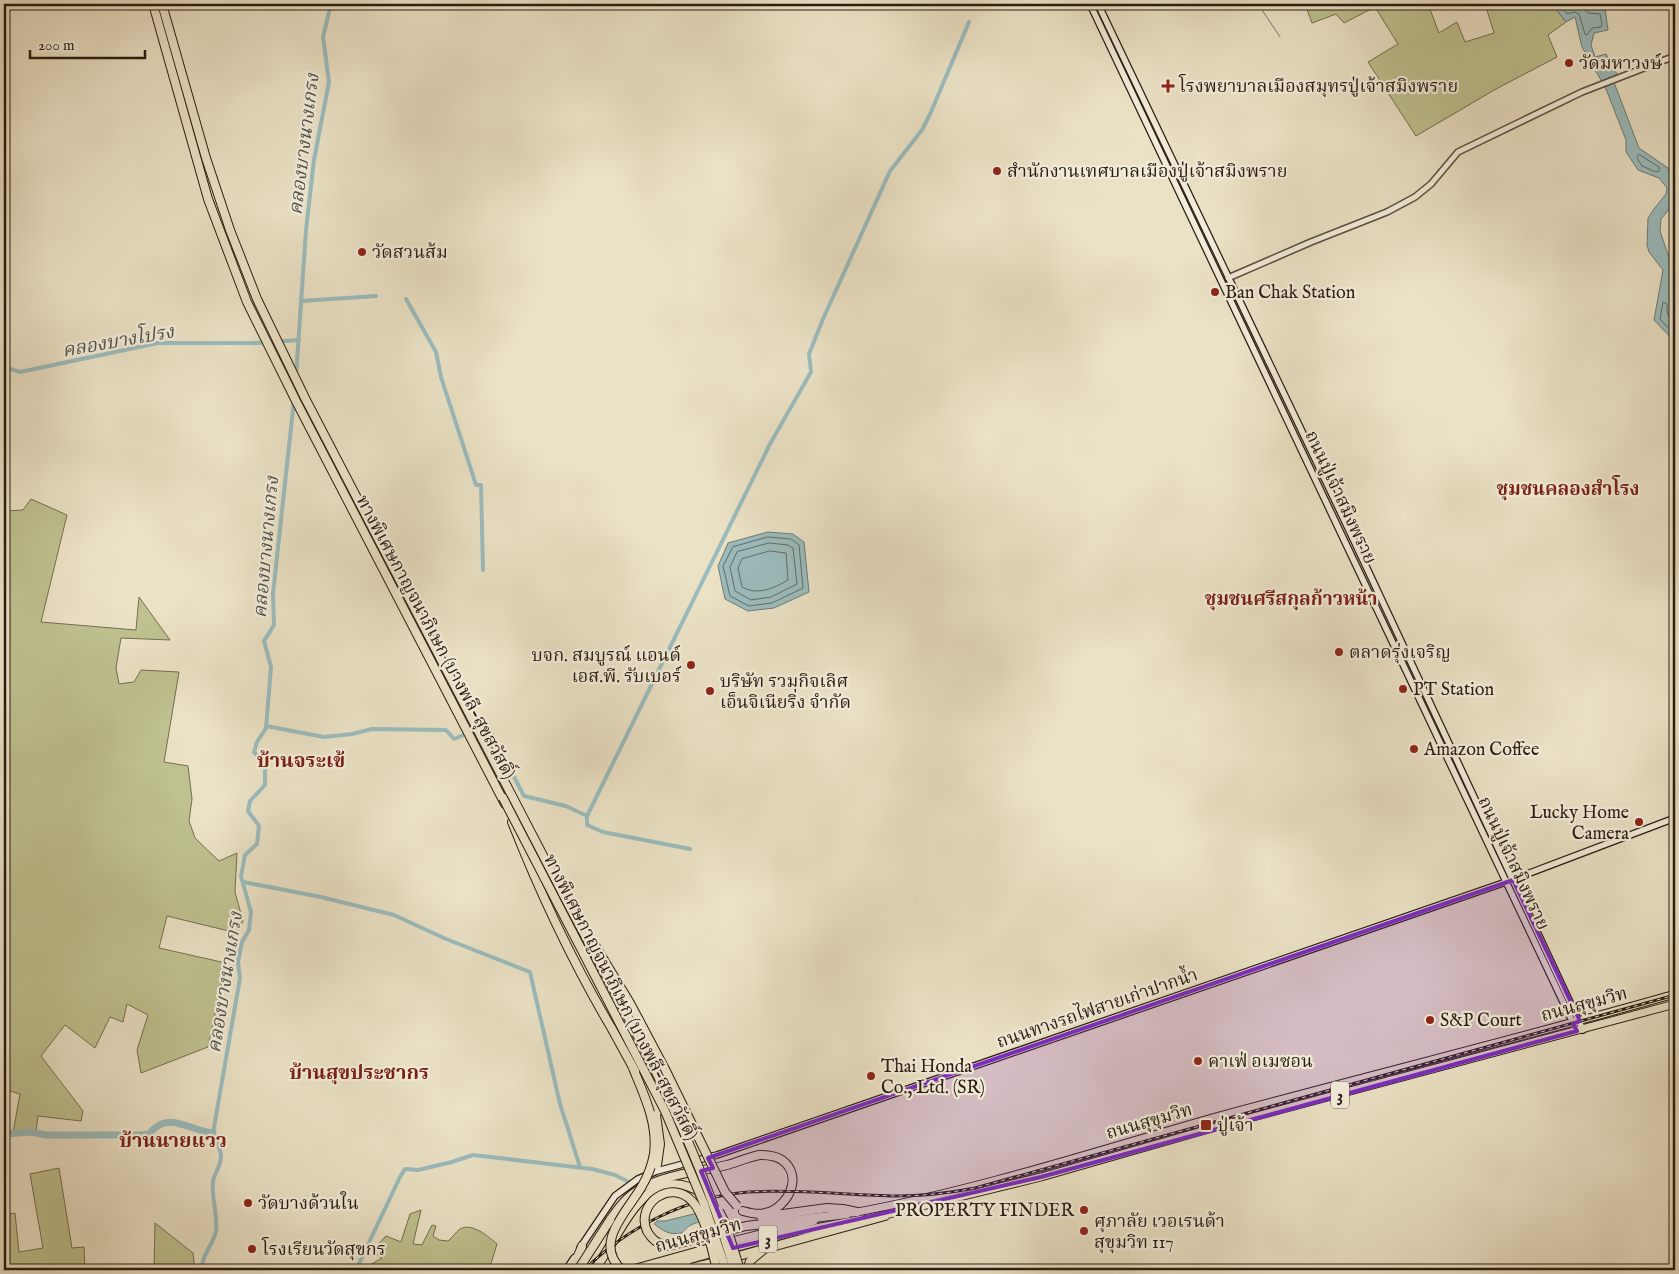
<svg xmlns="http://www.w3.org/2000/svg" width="1679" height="1274" font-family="'IM FELL English','Noto Serif Thai',serif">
<rect width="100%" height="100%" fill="#ebe2c6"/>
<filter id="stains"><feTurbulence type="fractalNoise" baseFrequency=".004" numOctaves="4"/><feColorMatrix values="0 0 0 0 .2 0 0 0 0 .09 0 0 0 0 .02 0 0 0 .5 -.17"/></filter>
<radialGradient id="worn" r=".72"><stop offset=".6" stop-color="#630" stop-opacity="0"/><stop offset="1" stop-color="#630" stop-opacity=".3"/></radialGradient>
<g fill="#bfc190" stroke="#746e50">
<polygon points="1305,4 1428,4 1439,33 1457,22 1465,42 1494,33 1485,4 1552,4 1566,22 1548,35 1557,57 1496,89 1416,136 1368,62 1398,44 1375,7 1344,23 1336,14 1312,23"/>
<polygon points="31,499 67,515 41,622 136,630 139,597 170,640 121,638 116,668 119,684 134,682 141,670 179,672 164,762 188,766 192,799 189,821 195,838 219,861 237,853 235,892 243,921 237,933 167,916 159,948 226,963 208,1047 141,1073 137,1050 148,1015 127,1004 123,1022 110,1017 95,1048 65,1025 41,1056 83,1111 81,1121 38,1116 36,1131 13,1133 20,1094 4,1089 4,511 23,510"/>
<polygon points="59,1168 72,1248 84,1247 85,1270 4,1270 4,1215 15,1213 19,1252 43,1248 30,1174"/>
<path d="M421 1210 413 1244 422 1245 432 1225 436 1226 433 1236 439 1240 448 1241C452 1238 456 1232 460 1229 472 1222 489 1237 497 1244L489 1270H364L365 1268 382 1258 372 1251 386 1236 401 1242 410 1214Z"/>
<polygon points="155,1223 193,1253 195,1270 132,1270 132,1264 154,1269"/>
</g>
<g fill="#9bbcbd" stroke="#6d7c78">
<polygon points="1552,4 1589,4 1590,9 1605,8 1608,30 1594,33 1591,45 1595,57 1606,54 1617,74 1612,77 1639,148 1668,168 1675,182 1671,207 1661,219 1660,231 1675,275 1672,312 1675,318 1675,342 1654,320 1663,270 1649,252 1647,245 1648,218 1654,209 1666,194 1667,188 1659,178 1638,170 1626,152 1626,140 1606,89 1582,47 1575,17 1566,22"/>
<polygon points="768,532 793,534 804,542 809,592 774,608 748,611 725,599 718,566 728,543"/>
<path d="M710 1210 713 1218C702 1222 689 1222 682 1233 669 1235 665 1232 654 1224L657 1221H665Z"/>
</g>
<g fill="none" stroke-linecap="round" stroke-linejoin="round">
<g stroke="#626c67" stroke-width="1">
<polyline points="1560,4 1567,14 1574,12 1579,14 1585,34 1587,35 1592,28 1601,27 1602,24 1600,14 1588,13 1585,10 1584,4"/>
<polygon points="1640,155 1659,167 1659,171 1656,172 1642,166 1637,158 1638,155"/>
<polyline points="1675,320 1669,317 1667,312 1667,304 1663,302 1660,319 1675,335"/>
<polygon points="768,537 791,539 799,545 803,588 772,603 749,606 730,596 723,566 733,547"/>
<polygon points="769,543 788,545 793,548 797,584 771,597 751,600 735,591 730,567 737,552"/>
<path d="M770 551 786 553 788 580C774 588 758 596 742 587L738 568 742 559Z"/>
</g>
<polyline stroke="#6d7c78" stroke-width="1" points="1258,4 1280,37"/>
<g stroke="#9bbcbd" stroke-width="4">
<polyline points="406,299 436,352 441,377 476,485 481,485 483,570"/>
<polyline points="301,301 376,296"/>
<polyline points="4,367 20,372 158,343 256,343 299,340"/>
<polyline points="296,376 306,230 314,160 329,82 323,37 331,4"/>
<polyline points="266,726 324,737 352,734 372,729 446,730 454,739 487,725 524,796 566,806 587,816"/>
<polyline points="690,849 603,832 587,825 587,816 770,444 811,372 809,354 823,319 890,171 922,130 931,112 969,22"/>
<polyline points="243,882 321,897 394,915 446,939 530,972 560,1104 580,1167"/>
<path d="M202 1270C201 1256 213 1245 216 1231 218 1214 211 1197 213 1181 215 1172 222 1164 221 1155 220 1148 216 1140 213 1133L240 978 238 962 242 942 249 930 251 912 241 876 245 855 257 844 259 826 248 811 250 801 265 785V766L254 752 257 742 266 728 271 667 264 641 274 625 273 594 294 400"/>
<polyline points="356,1270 400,1177 405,1169 418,1170 452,1162 473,1155 592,1169 615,1175 629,1182"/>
</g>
<path stroke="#9bbcbd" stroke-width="7" d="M4 1134 31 1132 46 1135H140L149 1134C168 1109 189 1131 213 1133"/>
<defs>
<polyline id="tertiary" points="1228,278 1311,242 1387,212 1415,197 1431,184 1458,152 1582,92 1675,56"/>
<g id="secondary">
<path d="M1090 4C1250 345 1414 684 1574 1025"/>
<polyline points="1098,4 1349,530 1583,1030"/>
<polyline points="580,1248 615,1196 638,1179 657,1171 717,1155 1506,882 1675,818"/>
<polyline points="566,1270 574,1258"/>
</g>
<g id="trunk">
<path d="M852 1213C974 1191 1093 1152 1212 1118 1366 1076 1521 1038 1675 994"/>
<polyline points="881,1216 1041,1177 1212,1128 1675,1004"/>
<polyline points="728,1242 814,1221"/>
<polyline points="730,1249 794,1232 863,1219"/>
<polyline points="571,1270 580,1250"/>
<polyline points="629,1270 715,1246"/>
<polyline points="652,1270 717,1252"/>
</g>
<g id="motorway">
<polyline points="153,4 208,199 247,302 297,403 505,804"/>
<polyline points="162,4 206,158 230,230 257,299 305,398 563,894"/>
<path d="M512 822C540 893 573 963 612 1029"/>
<polyline points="761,1217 827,1208 843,1209 857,1212"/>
<path d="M610 1220C619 1207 628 1195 642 1188 667 1174 699 1172 727 1165 738 1162 748 1157 760 1155 767 1155 776 1156 782 1160 804 1176 788 1208 765 1213 758 1215 750 1213 743 1211"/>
<path d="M647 1231C653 1241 658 1244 669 1246L746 1226 847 1214"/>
<polyline points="731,1258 885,1216"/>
<polyline points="580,1268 582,1246"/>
<path d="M594 1270C622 1236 643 1158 702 1193"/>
<polyline points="672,1270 687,1266"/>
<polyline points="683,1270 720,1261"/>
<polyline points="747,1270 750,1261 762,1251"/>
</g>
</defs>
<use href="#tertiary" stroke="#594e3e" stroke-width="8"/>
<use href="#secondary" stroke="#281c11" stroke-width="8"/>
<use href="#trunk" stroke="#281c11" stroke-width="9"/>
<use href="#motorway" stroke="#281c11" stroke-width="10"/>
<use href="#tertiary" stroke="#f2ecda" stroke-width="5"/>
<use href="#secondary" stroke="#f2ecda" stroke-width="5.5"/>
<use href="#trunk" stroke="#ebe2c6" stroke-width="7"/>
<use href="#motorway" stroke="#ebe2c6" stroke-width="8"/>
<defs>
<path id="rail" d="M584 1270C628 1227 686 1197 748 1192 797 1189 847 1195 896 1196 923 1196 949 1193 975 1188L1675 995"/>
</defs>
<use href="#rail" stroke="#281c11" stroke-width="3"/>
<use href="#rail" stroke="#f2ecda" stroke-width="1" stroke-dasharray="4" stroke-linecap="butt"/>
<defs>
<g id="motorway-bridge">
<polyline points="503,798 665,1111 704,1204 726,1270"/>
<path d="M563 894C627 1016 697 1136 734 1270"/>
<polyline points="593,942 630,1003 665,1069 725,1192 737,1206"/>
<polyline points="612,1029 635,1071"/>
<polyline points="656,1115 660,1144 657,1165"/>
<polyline points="719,1211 726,1225 740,1270"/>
<path d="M647 1231C635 1204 671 1178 692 1201 706 1216 712 1251 717 1270"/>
<polyline points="578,1270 610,1220"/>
<path d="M622 1270C592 1243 628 1211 642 1186 648 1176 652 1165 654 1154 658 1123 644 1095 633 1068"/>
</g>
</defs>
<use href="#motorway-bridge" stroke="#281c11" stroke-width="10" stroke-linecap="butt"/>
<use href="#motorway-bridge" stroke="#ebe2c6" stroke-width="8"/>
</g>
<path fill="#7b2cbf" fill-opacity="0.2" stroke="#7b2cbf" stroke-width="4" stroke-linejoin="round" d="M1513 880 1580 1021 1573 1024 1577 1031 1041 1177 733 1248 701 1171 713 1168 708 1158Z"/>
<g fill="#8f2418" stroke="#f2ecda" stroke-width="2">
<circle cx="1569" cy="63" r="5"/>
<path d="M1165.5 78.5h5v5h5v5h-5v5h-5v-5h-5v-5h5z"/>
<circle cx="997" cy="171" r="5"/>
<circle cx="362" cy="252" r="5"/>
<circle cx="1215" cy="292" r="5"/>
<circle cx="1339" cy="652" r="5"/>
<circle cx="691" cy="665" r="5"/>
<circle cx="1403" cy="689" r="5"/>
<circle cx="710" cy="691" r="5"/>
<circle cx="1414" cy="749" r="5"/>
<circle cx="1639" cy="822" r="5"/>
<circle cx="1430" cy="1020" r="5"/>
<circle cx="1198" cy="1061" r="5"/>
<circle cx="871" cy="1076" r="5"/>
<rect x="1200" y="1119" width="12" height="12" rx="2.5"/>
<circle cx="248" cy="1203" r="5"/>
<circle cx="1084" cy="1210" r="5"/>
<circle cx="1084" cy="1231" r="5"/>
<circle cx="252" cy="1249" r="5"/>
</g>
<g text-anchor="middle" stroke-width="4.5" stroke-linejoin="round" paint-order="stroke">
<g fill="#f2ecda" stroke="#655a4d" stroke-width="1">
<rect x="1331" y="1081.5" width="18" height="27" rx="4"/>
<rect x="759" y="1225.5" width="18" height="27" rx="4"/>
</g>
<g font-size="16" font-weight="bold" fill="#281c11">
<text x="1340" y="1101">3</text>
<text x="768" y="1245">3</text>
</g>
<g font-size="18" fill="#281c11" stroke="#f2ecda" text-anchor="start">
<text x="1579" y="69">วัดมหาวงษ์</text>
<text x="1179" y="92">โรงพยาบาลเมืองสมุทรปู่เจ้าสมิงพราย</text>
<text x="1007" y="177">สำนักงานเทศบาลเมืองปู่เจ้าสมิงพราย</text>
<text x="372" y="258">วัดสวนส้ม</text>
<text x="1225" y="298">Ban Chak Station</text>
<text x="1349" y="658">ตลาดรุ่งเจริญ</text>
<text x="681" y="661" text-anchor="end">บจก. สมบูรณ์ แอนด์<tspan x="681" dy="21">เอส.พี. รับเบอร์</tspan></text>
<text x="720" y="687">บริษัท รวมกิจเลิศ<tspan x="720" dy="21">เอ็นจิเนียริ่ง จำกัด</tspan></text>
<text x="1413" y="695">PT Station</text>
<text x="1424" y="755">Amazon Coffee</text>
<text x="1629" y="818" text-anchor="end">Lucky Home<tspan x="1629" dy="21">Camera</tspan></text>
<text x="1440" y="1026">S&amp;P Court</text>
<text x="1208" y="1067">คาเฟ่ อเมซอน</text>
<text x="881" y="1072">Thai Honda<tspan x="881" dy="21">Co., Ltd. (SR)</tspan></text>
<text x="1217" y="1131">ปู่เจ้า</text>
<text x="258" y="1209">วัดบางด้วนใน</text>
<text x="1074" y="1216" text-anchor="end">PROPERTY FINDER</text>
<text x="1094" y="1227">ศุภาลัย เวอเรนด้า<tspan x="1094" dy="21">สุขุมวิท 117</tspan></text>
<text x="262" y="1255">โรงเรียนวัดสุขกร</text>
</g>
<g font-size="18" fill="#281c11" stroke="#f2ecda">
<text transform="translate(1341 497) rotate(65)" y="6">ถนนปู่เจ้าสมิงพราย</text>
<text transform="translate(436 637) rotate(62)" y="6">ทางพิเศษกาญจนาภิเษก (บางพลี-สุขสวัสดิ์)</text>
<text transform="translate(1514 863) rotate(65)" y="6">ถนนปู่เจ้าสมิงพราย</text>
<text transform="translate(621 997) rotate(63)" y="6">ทางพิเศษกาญจนาภิเษก (บางพลี-สุขสวัสดิ์)</text>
<text transform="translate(1584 1004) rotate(-15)" y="6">ถนนสุขุมวิท</text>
<text transform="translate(1097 1008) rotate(-19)" y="6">ถนนทางรถไฟสายเก่าปากน้ำ</text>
<text transform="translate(1149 1121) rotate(-16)" y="6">ถนนสุขุมวิท</text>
<text transform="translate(698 1235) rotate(-15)" y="6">ถนนสุขุมวิท</text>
</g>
<g font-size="19" font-style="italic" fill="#50544d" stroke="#f2ecda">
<text transform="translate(303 144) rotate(-83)" y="7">คลองบางนางเกรง</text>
<text transform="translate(118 340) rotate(-10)" y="7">คลองบางโปรง</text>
<text transform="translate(265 547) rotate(-85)" y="7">คลองบางนางเกรง</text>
<text transform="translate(224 982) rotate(-81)" y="7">คลองบางนางเกรง</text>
</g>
<g font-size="19" font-weight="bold" fill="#7a1f14" stroke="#f2ecda">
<text x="1568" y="495">ชุมชนคลองสำโรง</text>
<text x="1291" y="605">ชุมชนศรีสกุลก้าวหน้า</text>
</g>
<g font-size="20" font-weight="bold" fill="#7a1f14" stroke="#f2ecda">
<text x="301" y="767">บ้านจระเข้</text>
<text x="359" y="1079">บ้านสุขประชากร</text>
<text x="173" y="1147">บ้านนายแวว</text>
</g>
</g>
<rect width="1679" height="1274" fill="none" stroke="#ebe2c6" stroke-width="20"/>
<rect x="5" y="5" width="1669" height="1264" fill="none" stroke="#281c11" stroke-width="2.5"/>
<rect x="10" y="10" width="1659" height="1254" fill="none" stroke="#281c11"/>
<path d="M30 50v8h115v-8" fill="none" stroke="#281c11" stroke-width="2.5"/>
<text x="38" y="50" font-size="15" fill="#281c11" stroke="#f2ecda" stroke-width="4" paint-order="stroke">200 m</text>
<rect width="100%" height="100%" filter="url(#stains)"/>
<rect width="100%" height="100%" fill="url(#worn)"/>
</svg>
